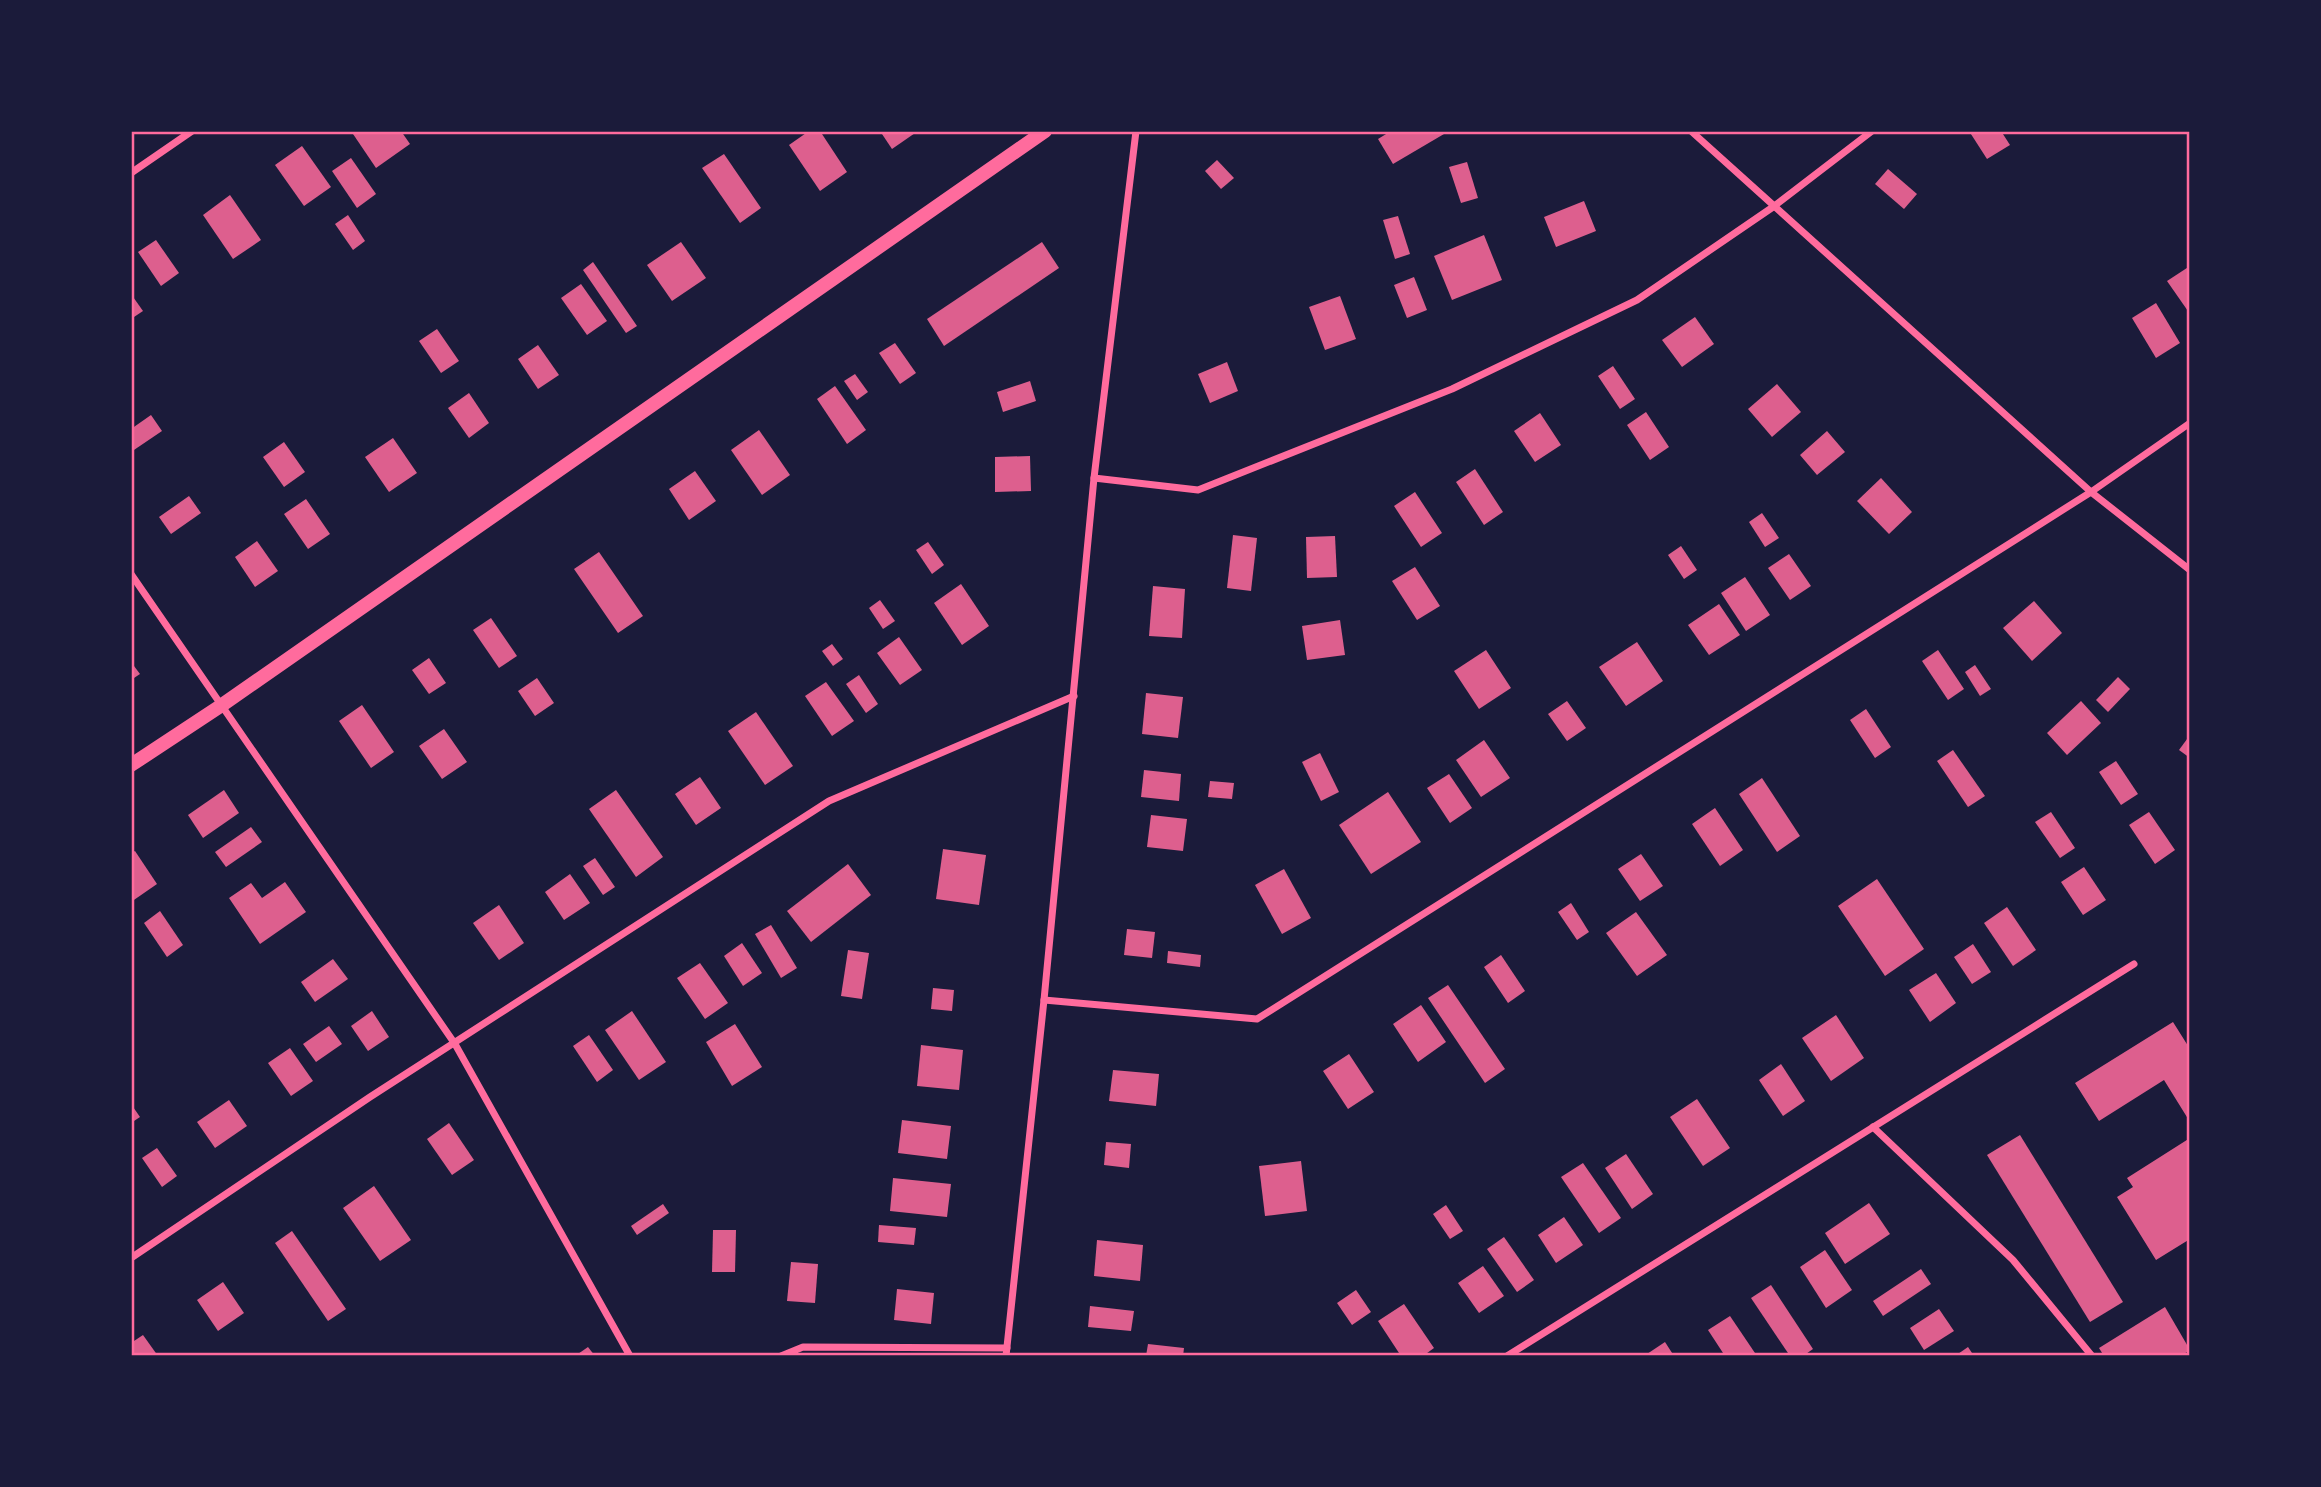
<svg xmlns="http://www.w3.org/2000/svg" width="2321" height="1487" font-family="Overpass,sans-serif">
<rect width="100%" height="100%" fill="#1b1b3a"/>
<g fill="#dd5f8e">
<polygon points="351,131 401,131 410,144 376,168"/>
<polygon points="809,131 820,131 847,172 820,191 789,145"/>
<polygon points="880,131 918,131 892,149"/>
<polygon points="1391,131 1442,131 1444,134 1393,164 1378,139"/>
<polygon points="1969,131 2001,131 2010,145 1987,159"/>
<polygon points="302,146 331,187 304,206 275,165"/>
<polygon points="724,154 761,208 740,223 702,168"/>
<polygon points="351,158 376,194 357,208 332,171"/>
<polygon points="1217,160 1234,178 1221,189 1205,171"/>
<polygon points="1467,162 1478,198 1461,203 1449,167"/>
<polygon points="1888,169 1917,194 1904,209 1875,184"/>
<polygon points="230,195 261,240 233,259 203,215"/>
<polygon points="1584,201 1596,231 1556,247 1544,217"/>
<polygon points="348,215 365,241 353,250 335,224"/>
<polygon points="1398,216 1410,254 1395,259 1383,220"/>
<polygon points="1484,235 1502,280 1452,300 1434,256"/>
<polygon points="156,240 179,273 161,286 138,252"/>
<polygon points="681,242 706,278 672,301 647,265"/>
<polygon points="1042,242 1059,268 944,346 927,319"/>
<polygon points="593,262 637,326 626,333 583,270"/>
<polygon points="2190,266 2190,314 2167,281"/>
<polygon points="1414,277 1427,310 1407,318 1394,285"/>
<polygon points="581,284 607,321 587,335 561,298"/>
<polygon points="131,294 143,311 131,319"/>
<polygon points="1340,296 1356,339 1325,350 1309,307"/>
<polygon points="2156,303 2180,343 2156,358 2132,318"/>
<polygon points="1695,317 1714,344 1682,367 1662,340"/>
<polygon points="437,329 459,361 441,373 419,341"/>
<polygon points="895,343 916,373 900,384 879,353"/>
<polygon points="538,345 559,375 538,389 518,359"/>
<polygon points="1227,362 1238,391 1210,403 1198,374"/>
<polygon points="1613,366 1635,399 1620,409 1598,376"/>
<polygon points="855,374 868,392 857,400 844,381"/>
<polygon points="1030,381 1036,401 1003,412 997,392"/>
<polygon points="1777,384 1801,412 1772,437 1748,409"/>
<polygon points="835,386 866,430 847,444 817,399"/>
<polygon points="469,393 489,423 469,438 448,408"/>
<polygon points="1646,412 1669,447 1650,460 1627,425"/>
<polygon points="1540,413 1561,445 1535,462 1514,431"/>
<polygon points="151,415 162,431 131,452 131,429"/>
<polygon points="759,430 790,475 762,495 731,450"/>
<polygon points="1827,431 1845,452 1817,475 1800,455"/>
<polygon points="393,438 417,473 389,492 365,457"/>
<polygon points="284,442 305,472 284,487 263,457"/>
<polygon points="1030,456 1031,491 995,492 995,457"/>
<polygon points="1475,469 1503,512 1484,525 1456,482"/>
<polygon points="695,471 716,501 689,520 669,489"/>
<polygon points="1881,478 1912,512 1889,534 1857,501"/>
<polygon points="1415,492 1442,533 1421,547 1394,506"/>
<polygon points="189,496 201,513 171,534 159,517"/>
<polygon points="306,499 330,534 308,549 284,514"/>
<polygon points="1762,513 1779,538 1765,547 1749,522"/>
<polygon points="1233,535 1257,538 1251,591 1227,588"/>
<polygon points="1335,536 1337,577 1307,578 1306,537"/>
<polygon points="257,541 278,571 255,587 235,557"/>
<polygon points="928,542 944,565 932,574 916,550"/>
<polygon points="1681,546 1697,570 1684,579 1668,555"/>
<polygon points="599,552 643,616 618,633 574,569"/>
<polygon points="1789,554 1811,586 1790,600 1768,568"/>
<polygon points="1415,567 1440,606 1417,620 1392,581"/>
<polygon points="1745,577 1770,615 1746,631 1721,593"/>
<polygon points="961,584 989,626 962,645 934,603"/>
<polygon points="1153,586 1185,589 1182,638 1149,636"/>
<polygon points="880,600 895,621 883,629 869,608"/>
<polygon points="2034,601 2062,633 2032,661 2003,628"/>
<polygon points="1719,604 1740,635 1709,655 1688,625"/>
<polygon points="491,618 517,656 499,668 473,630"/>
<polygon points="1340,620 1345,655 1307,660 1302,626"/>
<polygon points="899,637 922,670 900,685 877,653"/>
<polygon points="1637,642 1663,681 1626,706 1599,667"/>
<polygon points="832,644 843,659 833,666 822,651"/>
<polygon points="1486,650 1511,688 1479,709 1454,671"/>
<polygon points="1938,650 1964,689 1948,700 1922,661"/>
<polygon points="429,658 446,683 429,694 412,670"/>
<polygon points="131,662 140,674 131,680"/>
<polygon points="1975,665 1991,689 1980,696 1965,672"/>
<polygon points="859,675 878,704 866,713 846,684"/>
<polygon points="2118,677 2130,689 2108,712 2096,700"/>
<polygon points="537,678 554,703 535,716 518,691"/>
<polygon points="826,682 854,721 832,736 805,696"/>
<polygon points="1146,693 1183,697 1178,738 1142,734"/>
<polygon points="1567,701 1586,728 1567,741 1548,714"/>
<polygon points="2081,701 2101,723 2067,755 2047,733"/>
<polygon points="362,705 394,752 371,768 339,721"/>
<polygon points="1866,709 1891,747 1875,758 1850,720"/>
<polygon points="756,712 793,766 765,785 728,731"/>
<polygon points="444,729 467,762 442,779 419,746"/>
<polygon points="2190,735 2190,758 2179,750"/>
<polygon points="1484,740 1510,778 1481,797 1456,760"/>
<polygon points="1953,750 1985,796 1968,807 1937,761"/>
<polygon points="1320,753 1339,792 1321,801 1302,762"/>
<polygon points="2116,761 2138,794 2121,805 2099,772"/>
<polygon points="1144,770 1181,774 1179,801 1141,797"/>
<polygon points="1449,774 1472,808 1450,823 1427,788"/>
<polygon points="700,777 721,808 696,825 675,794"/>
<polygon points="1762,778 1800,836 1777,852 1739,794"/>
<polygon points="1210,781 1234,783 1232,799 1208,797"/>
<polygon points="224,790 239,813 203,838 188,815"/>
<polygon points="616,790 663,857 636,877 589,809"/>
<polygon points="1388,792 1421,842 1371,874 1339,825"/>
<polygon points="1715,808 1743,850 1720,866 1692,824"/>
<polygon points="2051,812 2075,848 2060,858 2035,822"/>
<polygon points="2149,812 2175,850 2155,864 2129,825"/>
<polygon points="1151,815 1187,819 1183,851 1147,847"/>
<polygon points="251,827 262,842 226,867 215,852"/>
<polygon points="943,849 986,855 979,905 936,899"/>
<polygon points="135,851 157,884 131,902 131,853"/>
<polygon points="1641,854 1663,886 1640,901 1618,869"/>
<polygon points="595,858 615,887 603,895 583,866"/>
<polygon points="848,864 871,895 811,942 787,911"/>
<polygon points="2084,867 2106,900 2083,915 2061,882"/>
<polygon points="1284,869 1311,918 1282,934 1255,885"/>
<polygon points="570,874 590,903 564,920 545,892"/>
<polygon points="1877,879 1924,949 1885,976 1838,906"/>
<polygon points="285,882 306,912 260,944 229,898 251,883 262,898"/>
<polygon points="1571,903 1589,932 1577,940 1558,912"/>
<polygon points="499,905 524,943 499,960 473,923"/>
<polygon points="2007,907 2036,950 2013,966 1984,923"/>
<polygon points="160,911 183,945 167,957 144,923"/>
<polygon points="1636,912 1667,955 1637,976 1606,933"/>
<polygon points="771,925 797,968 781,978 755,934"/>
<polygon points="1127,929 1155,932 1152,958 1124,955"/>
<polygon points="742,943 762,973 743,986 724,956"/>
<polygon points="1973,944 1991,972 1972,984 1954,957"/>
<polygon points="848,950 869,953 862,999 841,996"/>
<polygon points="1168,951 1201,955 1200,967 1167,963"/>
<polygon points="1501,955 1525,991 1508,1003 1484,967"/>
<polygon points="333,959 348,979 315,1002 301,982"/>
<polygon points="700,963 728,1003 705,1019 677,978"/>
<polygon points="1936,973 1956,1003 1930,1022 1909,990"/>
<polygon points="1448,985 1505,1069 1485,1083 1428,998"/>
<polygon points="933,988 954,990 952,1011 931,1009"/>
<polygon points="1421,1005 1446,1042 1418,1062 1393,1024"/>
<polygon points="372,1011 389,1037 368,1051 351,1026"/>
<polygon points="632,1011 666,1062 639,1080 605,1030"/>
<polygon points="1836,1015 1864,1058 1831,1081 1802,1038"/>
<polygon points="2173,1022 2190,1049 2190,1122 2164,1080 2099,1121 2075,1083"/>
<polygon points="735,1024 762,1067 732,1086 706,1042"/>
<polygon points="329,1026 342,1044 316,1062 303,1044"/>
<polygon points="589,1035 613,1070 597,1082 573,1046"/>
<polygon points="921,1045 963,1050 959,1090 917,1086"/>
<polygon points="290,1048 313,1081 291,1096 268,1063"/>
<polygon points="1349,1054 1374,1092 1348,1109 1323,1071"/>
<polygon points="1781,1064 1805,1101 1783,1116 1759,1080"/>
<polygon points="1113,1070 1159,1074 1156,1106 1109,1101"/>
<polygon points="1697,1099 1730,1148 1703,1166 1670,1117"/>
<polygon points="229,1100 247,1126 215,1148 197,1122"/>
<polygon points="131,1104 140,1117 131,1123"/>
<polygon points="902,1120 951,1126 947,1159 898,1153"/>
<polygon points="449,1123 474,1160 452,1175 427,1139"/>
<polygon points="2020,1135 2123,1302 2090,1322 1987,1155"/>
<polygon points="2190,1138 2190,1239 2156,1260 2117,1197 2133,1187 2127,1178"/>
<polygon points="1106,1142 1131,1144 1129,1168 1104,1165"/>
<polygon points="157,1148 177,1176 162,1187 142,1158"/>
<polygon points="1626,1154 1653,1194 1632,1209 1605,1168"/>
<polygon points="1301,1161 1307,1211 1265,1216 1259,1166"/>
<polygon points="1583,1163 1621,1218 1599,1233 1561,1177"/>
<polygon points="893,1178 951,1184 947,1217 890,1211"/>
<polygon points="374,1186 411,1240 380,1261 343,1208"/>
<polygon points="1869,1203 1890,1234 1845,1264 1825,1233"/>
<polygon points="663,1204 669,1213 637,1235 631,1226"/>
<polygon points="1446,1205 1463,1231 1450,1239 1433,1214"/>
<polygon points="1564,1217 1583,1245 1556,1263 1538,1235"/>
<polygon points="879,1225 916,1228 914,1245 878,1242"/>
<polygon points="713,1230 736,1230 735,1272 712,1272"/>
<polygon points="292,1231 346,1309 328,1321 275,1243"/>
<polygon points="1504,1237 1534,1280 1517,1292 1487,1249"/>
<polygon points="1097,1240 1143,1245 1140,1281 1094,1276"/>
<polygon points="1825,1250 1852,1290 1826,1308 1800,1267"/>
<polygon points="791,1262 818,1264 815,1303 787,1301"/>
<polygon points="1483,1266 1504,1296 1479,1313 1458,1283"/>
<polygon points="1921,1269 1931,1284 1883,1316 1873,1301"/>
<polygon points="223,1282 244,1313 218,1331 197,1300"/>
<polygon points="1771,1285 1813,1349 1803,1356 1790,1356 1751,1298"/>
<polygon points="897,1289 934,1293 931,1324 894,1320"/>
<polygon points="1356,1290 1371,1312 1352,1325 1337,1303"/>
<polygon points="1404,1304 1434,1348 1423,1356 1401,1356 1378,1321"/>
<polygon points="1090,1306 1134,1311 1131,1331 1088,1327"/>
<polygon points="2165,1307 2190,1350 2181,1356 2104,1356 2099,1348"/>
<polygon points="1939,1309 1954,1331 1924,1350 1910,1328"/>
<polygon points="1730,1316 1757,1356 1725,1356 1708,1330"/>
<polygon points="143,1335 158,1356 131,1356 131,1343"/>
<polygon points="1665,1342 1674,1356 1644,1356"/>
<polygon points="1148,1344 1184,1348 1183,1356 1146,1356"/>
<polygon points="588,1347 595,1356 575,1356"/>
<polygon points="1968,1347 1974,1356 1955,1356"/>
</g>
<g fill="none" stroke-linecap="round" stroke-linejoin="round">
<g stroke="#ff6b9d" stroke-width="7">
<polyline points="1691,131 2091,492 2190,570"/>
<polyline points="131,173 192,131"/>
<polyline points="1094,478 1198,490 1452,389 1637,300 1773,207 1872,131"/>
<polyline points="131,574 455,1044 630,1356"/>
<polyline points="1044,1000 1257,1019 2091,492 2190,423"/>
<polyline points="1873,1127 2013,1260 2092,1356"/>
<polyline points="131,1258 370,1097 829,801 1074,696"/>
<polyline points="781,1356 803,1347 1007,1348"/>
<polyline points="1006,1356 1044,1000 1094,478 1136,131"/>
<polyline points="1507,1356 2134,964"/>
</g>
<polyline stroke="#ff6b9d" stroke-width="14" points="131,765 222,705 1045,131"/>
</g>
<rect width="2321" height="1487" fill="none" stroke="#1b1b3a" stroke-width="266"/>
<rect x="133" y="133" width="2055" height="1221" fill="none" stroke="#ff6b9d" stroke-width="2.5"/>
</svg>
